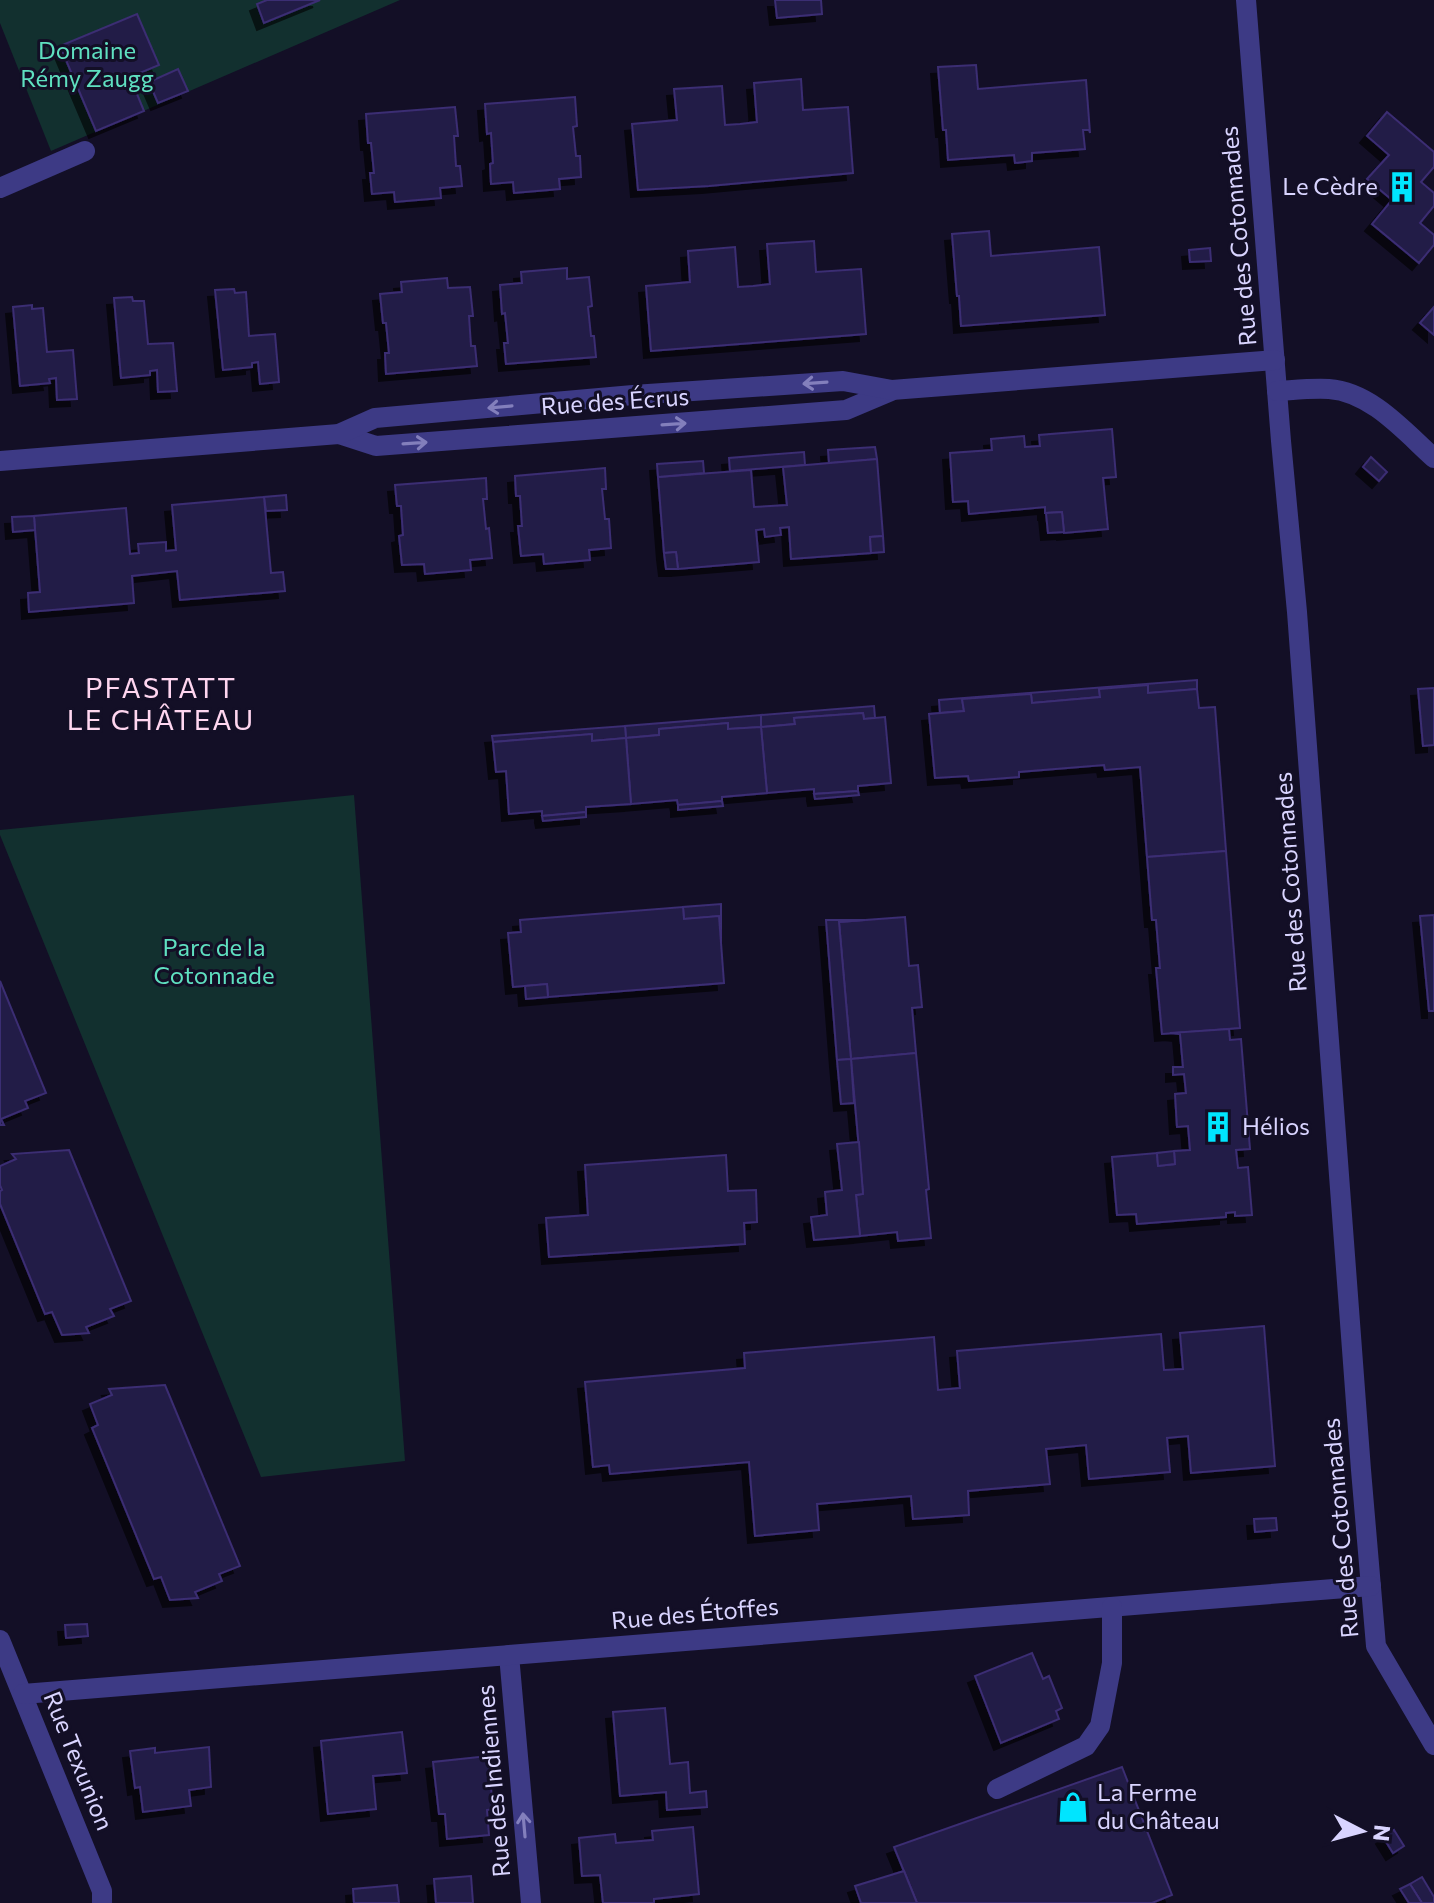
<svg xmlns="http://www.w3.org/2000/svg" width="1434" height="1903" font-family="Commissioner,sans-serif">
<defs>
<filter id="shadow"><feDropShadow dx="-7" dy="7" stdDeviation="0" flood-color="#0009"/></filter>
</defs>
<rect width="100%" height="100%" fill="#130f26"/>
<g fill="#12302f">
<polygon points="0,0 400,0 51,151 0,23"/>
<polygon points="354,795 405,1461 261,1477 0,835 0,830"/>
</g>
<g fill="#241b47" stroke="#3b2d73" stroke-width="2" filter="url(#shadow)">
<polygon points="267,0 320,0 264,23 257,4"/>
<polygon points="775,0 821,0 822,14 777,18"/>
<polygon points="137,14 159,65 130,77 144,111 96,131 60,46"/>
<polygon points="976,65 978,89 1086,80 1090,133 1089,130 1083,130 1085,149 1032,153 1032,161 1015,163 1014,155 948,160 946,130 943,130 938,67"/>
<polygon points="178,69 188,91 158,103 149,82"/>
<polygon points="801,79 803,110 848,107 853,173 709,186 638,190 632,124 677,120 674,89 722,86 725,125 740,124 757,122 754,83"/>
<polygon points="575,97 577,126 573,127 576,156 580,156 581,177 559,179 560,189 514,193 513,182 491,184 490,164 493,163 491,133 487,134 485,104"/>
<polygon points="455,107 458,136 454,136 456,166 460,166 462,186 440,188 441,198 395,202 394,192 372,194 370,173 374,173 371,143 368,143 366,114"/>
<polygon points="1387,112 1434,152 1434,167 1421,182 1434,193 1434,206 1420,223 1434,235 1434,245 1419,263 1372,224 1392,200 1367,179 1389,155 1367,136"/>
<polygon points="989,231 991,256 1099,247 1105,315 961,326 959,296 957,296 952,234"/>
<polygon points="814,241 816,272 861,269 866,334 651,351 646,286 690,282 688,251 735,247 738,287 753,286 770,284 767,244"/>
<polygon points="1210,248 1211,261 1190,262 1189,250"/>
<polygon points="567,268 567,279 589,277 592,306 588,307 591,336 594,336 596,357 506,364 504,343 508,343 505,313 502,314 500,285 522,283 521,272"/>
<polygon points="447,278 448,288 470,287 473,316 469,316 471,346 475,346 477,366 386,374 385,353 389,353 386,323 383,323 380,294 402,292 401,282"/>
<polygon points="234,289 235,293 246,292 249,336 275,334 279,382 260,384 258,362 252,363 252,367 223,370 215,290"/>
<polygon points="132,297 133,301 144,301 148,344 173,343 177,391 158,392 157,370 150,371 150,375 121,378 114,298"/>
<polygon points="32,305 32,309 43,308 47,352 73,350 77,399 57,400 56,378 49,379 50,383 20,386 13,307"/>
<polygon points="1434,307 1434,335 1420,323"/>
<polygon points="1112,429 1116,477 1103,478 1108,529 1064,533 1062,512 1045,513 1045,507 969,514 968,501 953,502 950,453 992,450 991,439 1024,436 1025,447 1040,446 1039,435"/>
<polygon points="875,447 877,459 829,463 828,450"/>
<polygon points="804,452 805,465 730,471 729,458"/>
<polygon points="1371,457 1387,472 1379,481 1363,467"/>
<polygon points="877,459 883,536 870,537 871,553 791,559 789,527 780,528 781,535 765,537 764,529 756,530 759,562 678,569 676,552 664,553 658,477 751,470 754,507 787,505 783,467"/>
<polygon points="703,461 704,473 658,477 657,464"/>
<polygon points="605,468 606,489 602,489 605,519 609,519 611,548 589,550 590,560 544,564 543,554 521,556 518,526 522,526 520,496 516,496 515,476"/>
<polygon points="486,478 487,499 483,499 486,529 489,528 492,558 470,560 471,570 425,574 424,564 402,565 399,536 403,535 401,506 397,506 395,485"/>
<polygon points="286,495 287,510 266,511 264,497"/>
<polygon points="264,497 271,573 283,572 285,591 180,600 177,571 132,576 134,603 29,612 28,593 40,592 34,516 126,508 130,554 139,553 138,544 166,542 166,551 176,550 172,505"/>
<polygon points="1062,512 1064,532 1048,533 1046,513"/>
<polygon points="34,516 35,530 13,532 12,517"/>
<polygon points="883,536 884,552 871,553 870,537"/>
<polygon points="676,552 678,569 666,569 664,553"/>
<polygon points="1197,680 1197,689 1148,693 1148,685 1099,689 1100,697 1032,703 1031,694 962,699 964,711 940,713 939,700"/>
<polygon points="1148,685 1148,693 1197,689 1199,708 1215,707 1226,851 1147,857 1140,767 1105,770 1104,765 1019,772 1019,777 969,781 968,776 935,778 929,714 964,711 962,699 1031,694 1032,703 1100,697 1099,689"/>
<polygon points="1434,688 1434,745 1423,746 1418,689"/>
<polygon points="874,706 875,718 864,719 863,713 794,718 795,724 761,727 761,715"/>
<polygon points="863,713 864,719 885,717 891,783 858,786 858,791 814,794 814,789 767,793 761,727 795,724 794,718"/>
<polygon points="761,715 761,727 728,729 728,723 659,729 659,735 626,738 625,726"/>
<polygon points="728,723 728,729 761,727 767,793 722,797 722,801 678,805 677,800 631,804 626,738 659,735 659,729"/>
<polygon points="625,726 626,738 592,741 592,734 493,742 492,736"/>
<polygon points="592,734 592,741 626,738 631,804 586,807 586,812 542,816 542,811 509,814 506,771 496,772 493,742"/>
<polygon points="858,791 859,795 815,799 814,794"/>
<polygon points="722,801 723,806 678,810 678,805"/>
<polygon points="586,812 586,817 543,821 542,816"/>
<polygon points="1226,851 1240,1028 1162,1034 1156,968 1160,968 1156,920 1152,920 1147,857"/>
<polygon points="721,904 721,943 719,916 684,919 683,907"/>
<polygon points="683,907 684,919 719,916 724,983 548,997 547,984 513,987 508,933 521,932 520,920"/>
<polygon points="1434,915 1434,1011 1429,1011 1420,916"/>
<polygon points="905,917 909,966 918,965 922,1007 912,1008 916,1053 851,1059 839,922"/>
<polygon points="826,920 865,920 839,922 851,1059 837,1060"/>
<polygon points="0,981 46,1093 25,1101 28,1108 1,1119 4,1125 0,1125"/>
<polygon points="547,984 548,997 526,999 525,986"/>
<polygon points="1229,1029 1230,1040 1241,1039 1250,1149 1236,1150 1238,1168 1248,1167 1252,1215 1235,1216 1235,1212 1226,1213 1226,1217 1137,1224 1136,1214 1117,1215 1112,1157 1157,1153 1158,1166 1175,1164 1174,1151 1190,1150 1188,1126 1177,1127 1175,1094 1186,1093 1184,1074 1173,1075 1173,1067 1183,1067 1180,1034 1170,1033"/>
<polygon points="916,1053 929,1189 926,1190 931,1238 898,1241 897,1232 860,1236 856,1195 863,1194 851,1059"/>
<polygon points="851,1059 854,1103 841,1104 837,1060"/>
<polygon points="859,1142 863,1194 856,1195 860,1236 814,1240 811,1217 827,1215 825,1192 842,1190 837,1144"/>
<polygon points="69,1150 131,1301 110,1309 114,1316 86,1327 89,1333 62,1335 52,1312 45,1314 0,1204 0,1191 2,1190 0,1185 0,1166 16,1159 12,1154"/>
<polygon points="1174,1151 1175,1164 1158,1166 1157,1153"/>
<polygon points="726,1155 728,1191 756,1190 757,1222 744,1223 745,1244 549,1257 546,1218 588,1215 585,1165"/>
<polygon points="1264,1326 1275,1466 1191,1473 1188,1436 1167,1438 1170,1472 1089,1479 1086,1445 1046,1449 1050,1484 968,1491 969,1515 913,1519 911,1496 817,1504 819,1530 755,1536 749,1462 610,1474 609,1465 593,1467 585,1382 745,1368 744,1353 934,1337 938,1390 960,1388 957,1351 1161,1334 1164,1370 1183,1369 1180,1333"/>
<polygon points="165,1385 240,1566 219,1574 222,1581 195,1592 198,1598 170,1600 161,1577 154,1579 92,1428 98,1425 90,1404 112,1395 109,1389"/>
<polygon points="1276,1518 1277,1530 1255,1532 1254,1519"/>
<polygon points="87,1624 88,1636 66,1638 65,1625"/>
<polygon points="1032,1653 1043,1679 1049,1676 1062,1708 1056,1711 1059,1719 1001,1743 975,1676"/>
<polygon points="665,1708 670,1764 688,1762 690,1793 706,1791 707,1807 667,1810 666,1792 620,1796 613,1712"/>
<polygon points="402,1732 407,1773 373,1776 376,1809 328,1814 321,1741"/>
<polygon points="209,1747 211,1787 189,1790 191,1806 143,1812 140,1787 135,1788 130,1751 155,1748 155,1753"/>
<polygon points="488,1756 493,1809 487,1810 489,1835 447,1839 445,1814 439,1814 433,1762"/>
<polygon points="1122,1767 1172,1895 1152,1903 917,1903 894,1847"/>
<polygon points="693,1827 699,1894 654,1899 654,1903 603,1903 600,1875 582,1876 579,1838 615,1834 616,1843 653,1840 652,1831"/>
<polygon points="1394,1830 1404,1846 1393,1853 1383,1837"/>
<polygon points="904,1871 917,1903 861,1903 855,1886"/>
<polygon points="471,1876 473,1903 436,1903 434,1879"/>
<polygon points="1422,1877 1434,1897 1434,1903 1422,1903 1410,1884"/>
<polygon points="1410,1884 1422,1903 1409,1903 1400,1889"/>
<polygon points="397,1885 399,1903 354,1903 353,1889"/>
</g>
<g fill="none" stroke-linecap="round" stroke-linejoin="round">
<g stroke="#3d3a85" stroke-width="20">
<polyline points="1246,0 1281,441 1297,612 1361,1470 1376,1646 1434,1745"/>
<polyline points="0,188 85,151"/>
<path d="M1277 391C1294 390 1312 388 1329 389 1371 392 1404 431 1434 458"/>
<polyline points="339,434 376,446 846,410 891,391"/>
<polyline points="0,461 339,434 375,418 633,395 843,381 892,390 1275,360"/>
<polyline points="0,1640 102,1891 102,1903"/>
<polyline points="509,1655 531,1903"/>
<polyline points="23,1694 1371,1586"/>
<polyline points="997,1789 1086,1746 1100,1726 1112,1663 1112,1607"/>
</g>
</g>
<defs><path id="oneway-shaft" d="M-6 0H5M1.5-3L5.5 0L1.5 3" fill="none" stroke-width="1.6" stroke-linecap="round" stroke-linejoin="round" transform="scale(2)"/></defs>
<g stroke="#837fbc">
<use href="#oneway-shaft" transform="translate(815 383) rotate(176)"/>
<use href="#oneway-shaft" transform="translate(500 407) rotate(175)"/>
<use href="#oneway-shaft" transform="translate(674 424) rotate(-4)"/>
<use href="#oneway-shaft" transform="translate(415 443) rotate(-4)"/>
<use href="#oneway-shaft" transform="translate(524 1825) rotate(-95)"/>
</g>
<defs>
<symbol id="building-bare" viewBox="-9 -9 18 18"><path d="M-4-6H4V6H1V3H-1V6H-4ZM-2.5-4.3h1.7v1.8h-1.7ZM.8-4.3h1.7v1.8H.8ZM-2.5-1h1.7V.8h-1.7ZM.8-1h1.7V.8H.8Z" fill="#00e5ff" stroke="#130f26" stroke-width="2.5" paint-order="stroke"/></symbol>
<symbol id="shop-bare" viewBox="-9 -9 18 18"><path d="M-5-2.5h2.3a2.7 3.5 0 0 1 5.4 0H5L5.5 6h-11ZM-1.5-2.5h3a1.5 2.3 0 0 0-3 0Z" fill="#00e5ff" stroke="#130f26" stroke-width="2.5" paint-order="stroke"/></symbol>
</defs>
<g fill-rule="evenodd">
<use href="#building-bare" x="1380" y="165" width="44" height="44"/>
<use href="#building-bare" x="1196" y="1105" width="44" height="44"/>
<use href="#shop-bare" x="1051" y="1785" width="44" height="44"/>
</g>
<g text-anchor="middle" stroke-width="6" stroke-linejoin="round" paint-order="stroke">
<g font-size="24" fill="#5fe0c0" stroke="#130f26">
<text x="87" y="59">Domaine<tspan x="87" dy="28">Rémy Zaugg</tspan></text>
<text x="214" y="956">Parc de la<tspan x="214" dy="28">Cotonnade</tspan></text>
</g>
<g font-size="24" fill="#d9d4ff" stroke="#130f26" text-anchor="start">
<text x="1378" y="195" text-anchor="end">Le Cèdre</text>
<text x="1242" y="1135">Hélios</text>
<text x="1097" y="1801">La Ferme<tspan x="1097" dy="28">du Château</tspan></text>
</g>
<g font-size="24" fill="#d9d4ff" stroke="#130f26">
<text transform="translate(1239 236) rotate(-95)" y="8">Rue des Cotonnades</text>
<text transform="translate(615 402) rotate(-4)" y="8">Rue des Écrus</text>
<text transform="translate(1291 882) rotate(-94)" y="8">Rue des Cotonnades</text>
<text transform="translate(1341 1528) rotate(-95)" y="8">Rue des Cotonnades</text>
<text transform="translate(695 1614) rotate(-5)" y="8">Rue des Étoffes</text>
<text transform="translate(78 1761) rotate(68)" y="8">Rue Texunion</text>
<text transform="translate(494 1781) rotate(-95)" y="8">Rue des Indiennes</text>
</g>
<g font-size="28" letter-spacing="2" fill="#ffd6f0" stroke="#130f26">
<text x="161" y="698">PFASTATT<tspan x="161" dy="32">LE CHÂTEAU</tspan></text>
</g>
</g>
<g transform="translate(1362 1831) rotate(96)" stroke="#130f26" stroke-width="6" paint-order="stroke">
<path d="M0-6L14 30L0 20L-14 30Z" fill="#d9d4ff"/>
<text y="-12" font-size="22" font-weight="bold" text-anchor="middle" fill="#d9d4ff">N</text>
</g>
</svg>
